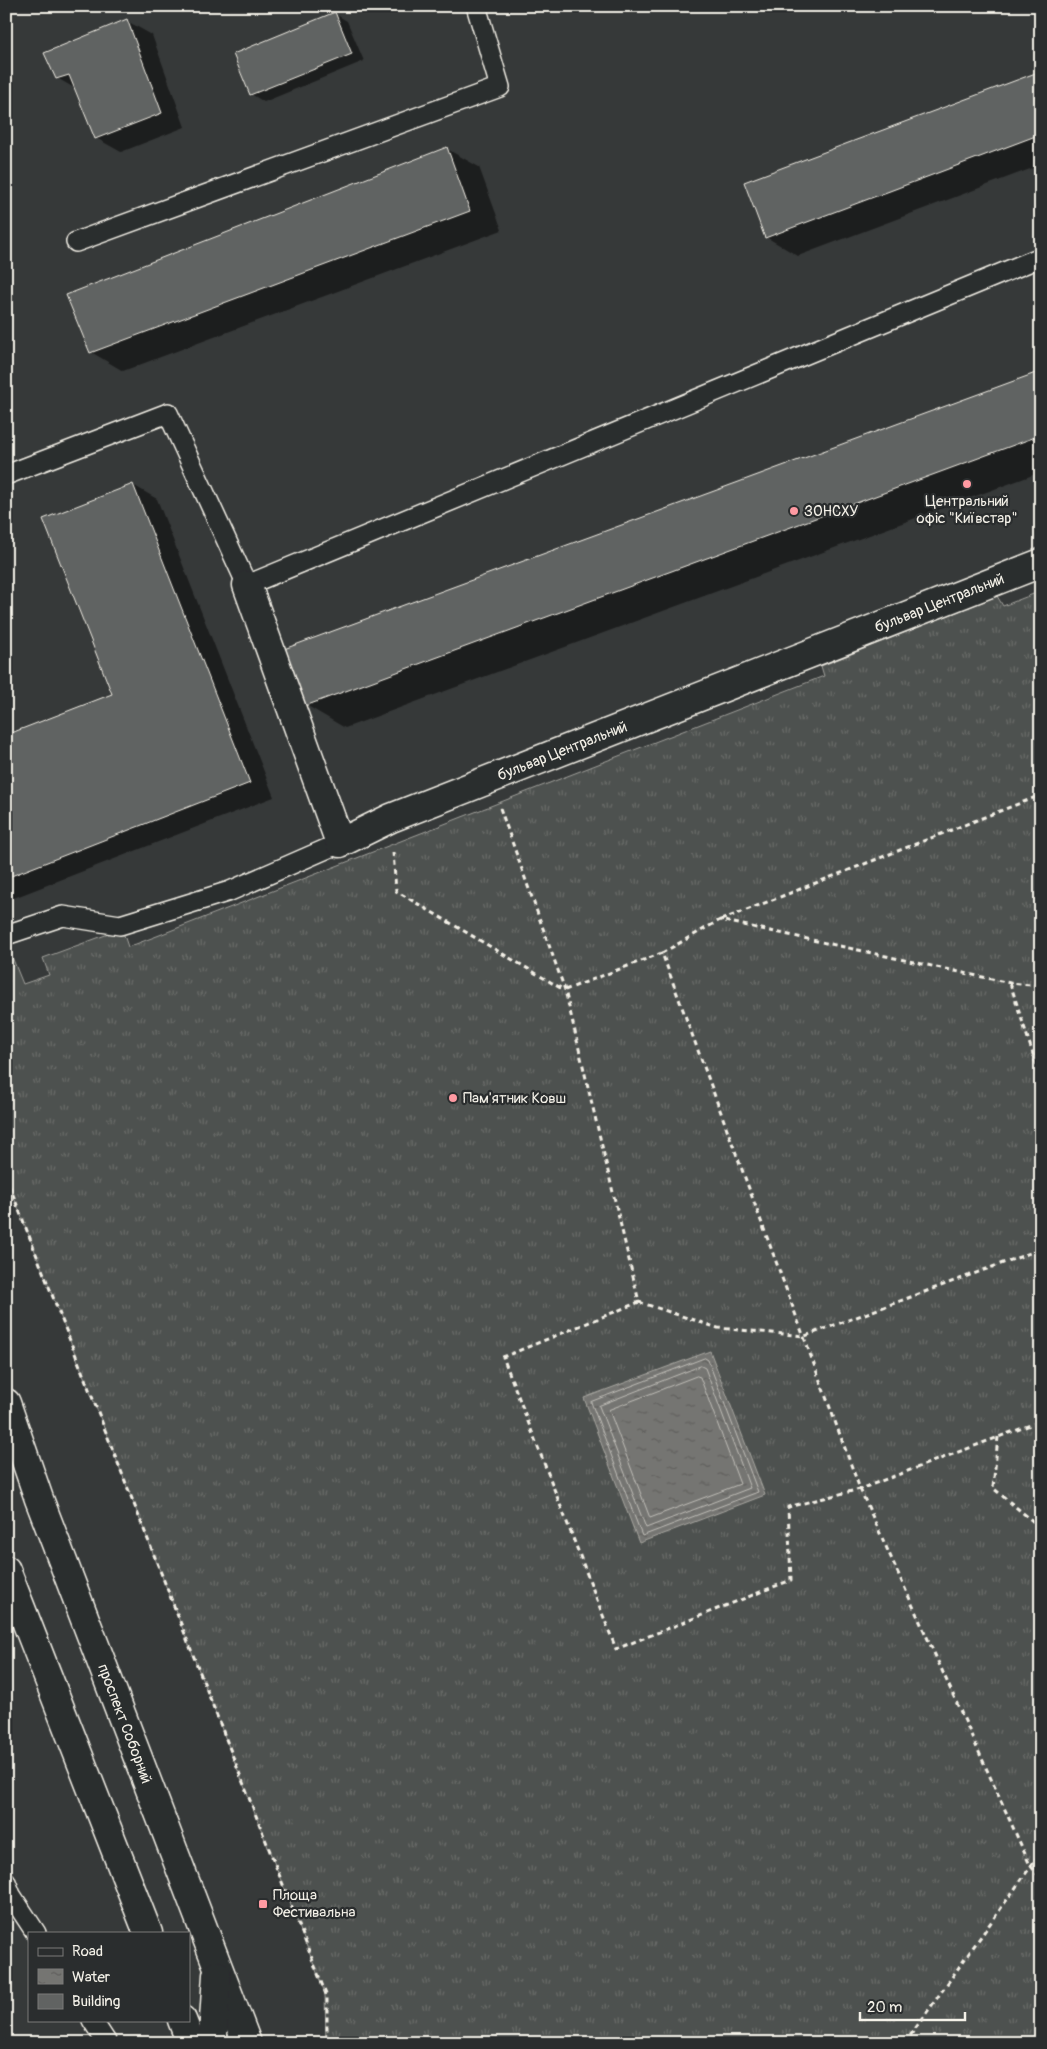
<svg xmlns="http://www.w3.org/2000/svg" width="1047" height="2049" font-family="Pangolin,sans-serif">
<defs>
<pattern id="grass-tufts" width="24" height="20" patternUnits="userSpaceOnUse" patternTransform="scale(1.25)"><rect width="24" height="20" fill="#4e514f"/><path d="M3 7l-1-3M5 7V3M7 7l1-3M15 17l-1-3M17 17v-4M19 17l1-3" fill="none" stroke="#686a68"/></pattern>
<pattern id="water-ripples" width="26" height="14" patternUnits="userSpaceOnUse" patternTransform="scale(1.25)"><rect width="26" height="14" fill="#757572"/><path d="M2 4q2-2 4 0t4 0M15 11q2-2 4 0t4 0" fill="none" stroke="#5f5e5c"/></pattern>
</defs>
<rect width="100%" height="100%" fill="#363939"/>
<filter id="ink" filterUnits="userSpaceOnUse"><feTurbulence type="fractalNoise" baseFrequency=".02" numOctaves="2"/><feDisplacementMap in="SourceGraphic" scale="10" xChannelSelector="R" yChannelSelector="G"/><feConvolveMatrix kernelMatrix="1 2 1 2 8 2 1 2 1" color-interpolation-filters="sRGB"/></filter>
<g filter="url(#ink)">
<polygon fill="url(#grass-tufts)" stroke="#a1a19c" points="1041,591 1041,2036 1020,2043 326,2043 325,1993 6,1177 6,959 12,957 23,984 49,975 43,958 122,929 128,947 157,936 824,676 821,666 997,596 1003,606"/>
<polygon fill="url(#water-ripples)" stroke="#a8a7a1" points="710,1351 765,1495 639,1543 584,1398"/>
<g fill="#0007">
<polygon points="277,6 291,6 283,9"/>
<polygon points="564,6 597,6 577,14"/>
<polygon points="335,14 347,21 364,61 264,102 251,94"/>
<polygon points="127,21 152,35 185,127 121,152 96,138 76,89 57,78"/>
<polygon points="1041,72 1041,165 798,256 766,237"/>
<polygon points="447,149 479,167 502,230 123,371 91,352"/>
<polygon points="1041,373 1041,472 345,728 306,705"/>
<polygon points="133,485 157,499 274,797 6,901 6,736 113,695"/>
</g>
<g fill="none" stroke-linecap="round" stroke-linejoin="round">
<g stroke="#c1bfb9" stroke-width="1">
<polygon points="705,1358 708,1360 758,1492 642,1536 591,1402"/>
<polygon points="701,1366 705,1368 750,1488 646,1528 599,1406"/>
<polygon points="697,1376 700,1377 740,1484 650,1518 609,1410"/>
</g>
</g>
<g fill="#616362" stroke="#f4f1e8">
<polygon points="335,12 352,54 250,95 233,54"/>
<polygon points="127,19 162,113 95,139 69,75 56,79 44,53"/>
<polygon points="1041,71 1041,134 765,238 744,182"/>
<polygon points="447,147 470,211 90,353 66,295"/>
<polygon points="1041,371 1041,435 305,706 284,649"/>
<polygon points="133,484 250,783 6,878 6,735 112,694 43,519"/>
</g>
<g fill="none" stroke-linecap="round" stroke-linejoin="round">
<defs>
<g id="service">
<polyline points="76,242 500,87 476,6"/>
<polyline points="6,475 168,413 247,585 1041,257"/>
<polyline points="6,935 63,916 120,925 230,891 340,843"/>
<polyline points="6,1882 11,1895 36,1933"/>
<polyline points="92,2020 107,2043"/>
</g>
<g id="minor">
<path id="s1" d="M247 585 340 843 391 818 1041 563"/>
</g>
<g id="primary">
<path id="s2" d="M6 1403 39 1499 247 2043"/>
<polyline points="6,1570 148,1933"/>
<polyline points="182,2020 191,2043"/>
<polyline points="210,2043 213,2035 217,1975"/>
</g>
</defs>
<use href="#service" stroke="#f4f1e8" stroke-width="22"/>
<use href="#minor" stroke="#f4f1e8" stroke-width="31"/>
<use href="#primary" stroke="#f4f1e8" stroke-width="31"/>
<g stroke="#f4f1e8" stroke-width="3" stroke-dasharray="5 4" stroke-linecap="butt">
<polyline points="500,808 565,990 639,1302 503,1357 616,1649 791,1580 788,1507 860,1489 1041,1421"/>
<polyline points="393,852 396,891 564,990"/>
<polyline points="721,920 1041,795"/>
<polyline points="662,953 720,920 1010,983 1041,986"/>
<polyline points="1010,983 1041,1079"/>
<polyline points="565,990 662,953 860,1489 1030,1865 1041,1879"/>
<polyline points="6,1177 327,1997 327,2043"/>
<polyline points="639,1302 718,1328 805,1336 1041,1249"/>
<polyline points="998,1437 993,1488 1041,1528"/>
<polyline points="905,2043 1041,1852"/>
</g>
<use href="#service" stroke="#2a2d2e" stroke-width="19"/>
<use href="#minor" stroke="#2a2d2e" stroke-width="28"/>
<use href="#primary" stroke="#2a2d2e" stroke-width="28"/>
</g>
</g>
<g fill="#ff9aa2" stroke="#2a2d2e" stroke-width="2">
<circle cx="967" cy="484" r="5"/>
<circle cx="794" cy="511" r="5"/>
<circle cx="453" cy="1098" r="5"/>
<rect x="258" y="1899" width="10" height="10" rx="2.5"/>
</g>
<g text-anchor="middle" stroke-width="4.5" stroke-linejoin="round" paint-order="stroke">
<g font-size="15" fill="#f4f1e8" stroke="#2a2d2e" text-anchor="start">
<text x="967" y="506" text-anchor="middle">Центральний<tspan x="967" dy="17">офіс "Київстар"</tspan></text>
<text x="804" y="516">ЗОНСХУ</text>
<text x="463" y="1103">Пам'ятник Ковш</text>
<text x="273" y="1900">Площа<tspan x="273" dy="17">Фестивальна</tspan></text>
</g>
<g font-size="15" fill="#f4f1e8" stroke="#2a2d2e">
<text dy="5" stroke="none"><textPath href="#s1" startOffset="920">бульвар Центральний</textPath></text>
<text dy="5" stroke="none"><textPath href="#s1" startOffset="515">бульвар Центральний</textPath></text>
<text dy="5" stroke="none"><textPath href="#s2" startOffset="342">проспект Соборний</textPath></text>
</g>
</g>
<rect width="1047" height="2049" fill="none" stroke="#2a2d2e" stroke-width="25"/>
<rect x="12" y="12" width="1022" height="2024" fill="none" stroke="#f4f1e8" stroke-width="2" filter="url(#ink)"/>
<rect x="28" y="1932" width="162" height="90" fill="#2a2d2e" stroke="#7b7b78"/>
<rect x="38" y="1948" width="25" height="8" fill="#2a2d2e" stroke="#7b7b78"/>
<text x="72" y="1956" font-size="15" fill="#f4f1e8">Road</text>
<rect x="38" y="1969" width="25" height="15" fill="url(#water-ripples)" stroke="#7b7b78"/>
<text x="72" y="1982" font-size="15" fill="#f4f1e8">Water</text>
<rect x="38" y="1994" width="25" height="15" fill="#616362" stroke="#7b7b78"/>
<text x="72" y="2006" font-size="15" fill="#f4f1e8">Building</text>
<path d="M860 2012v8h105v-8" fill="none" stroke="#f4f1e8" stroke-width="2.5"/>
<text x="867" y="2012" font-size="15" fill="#f4f1e8" stroke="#2a2d2e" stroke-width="4" paint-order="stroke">20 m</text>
</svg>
